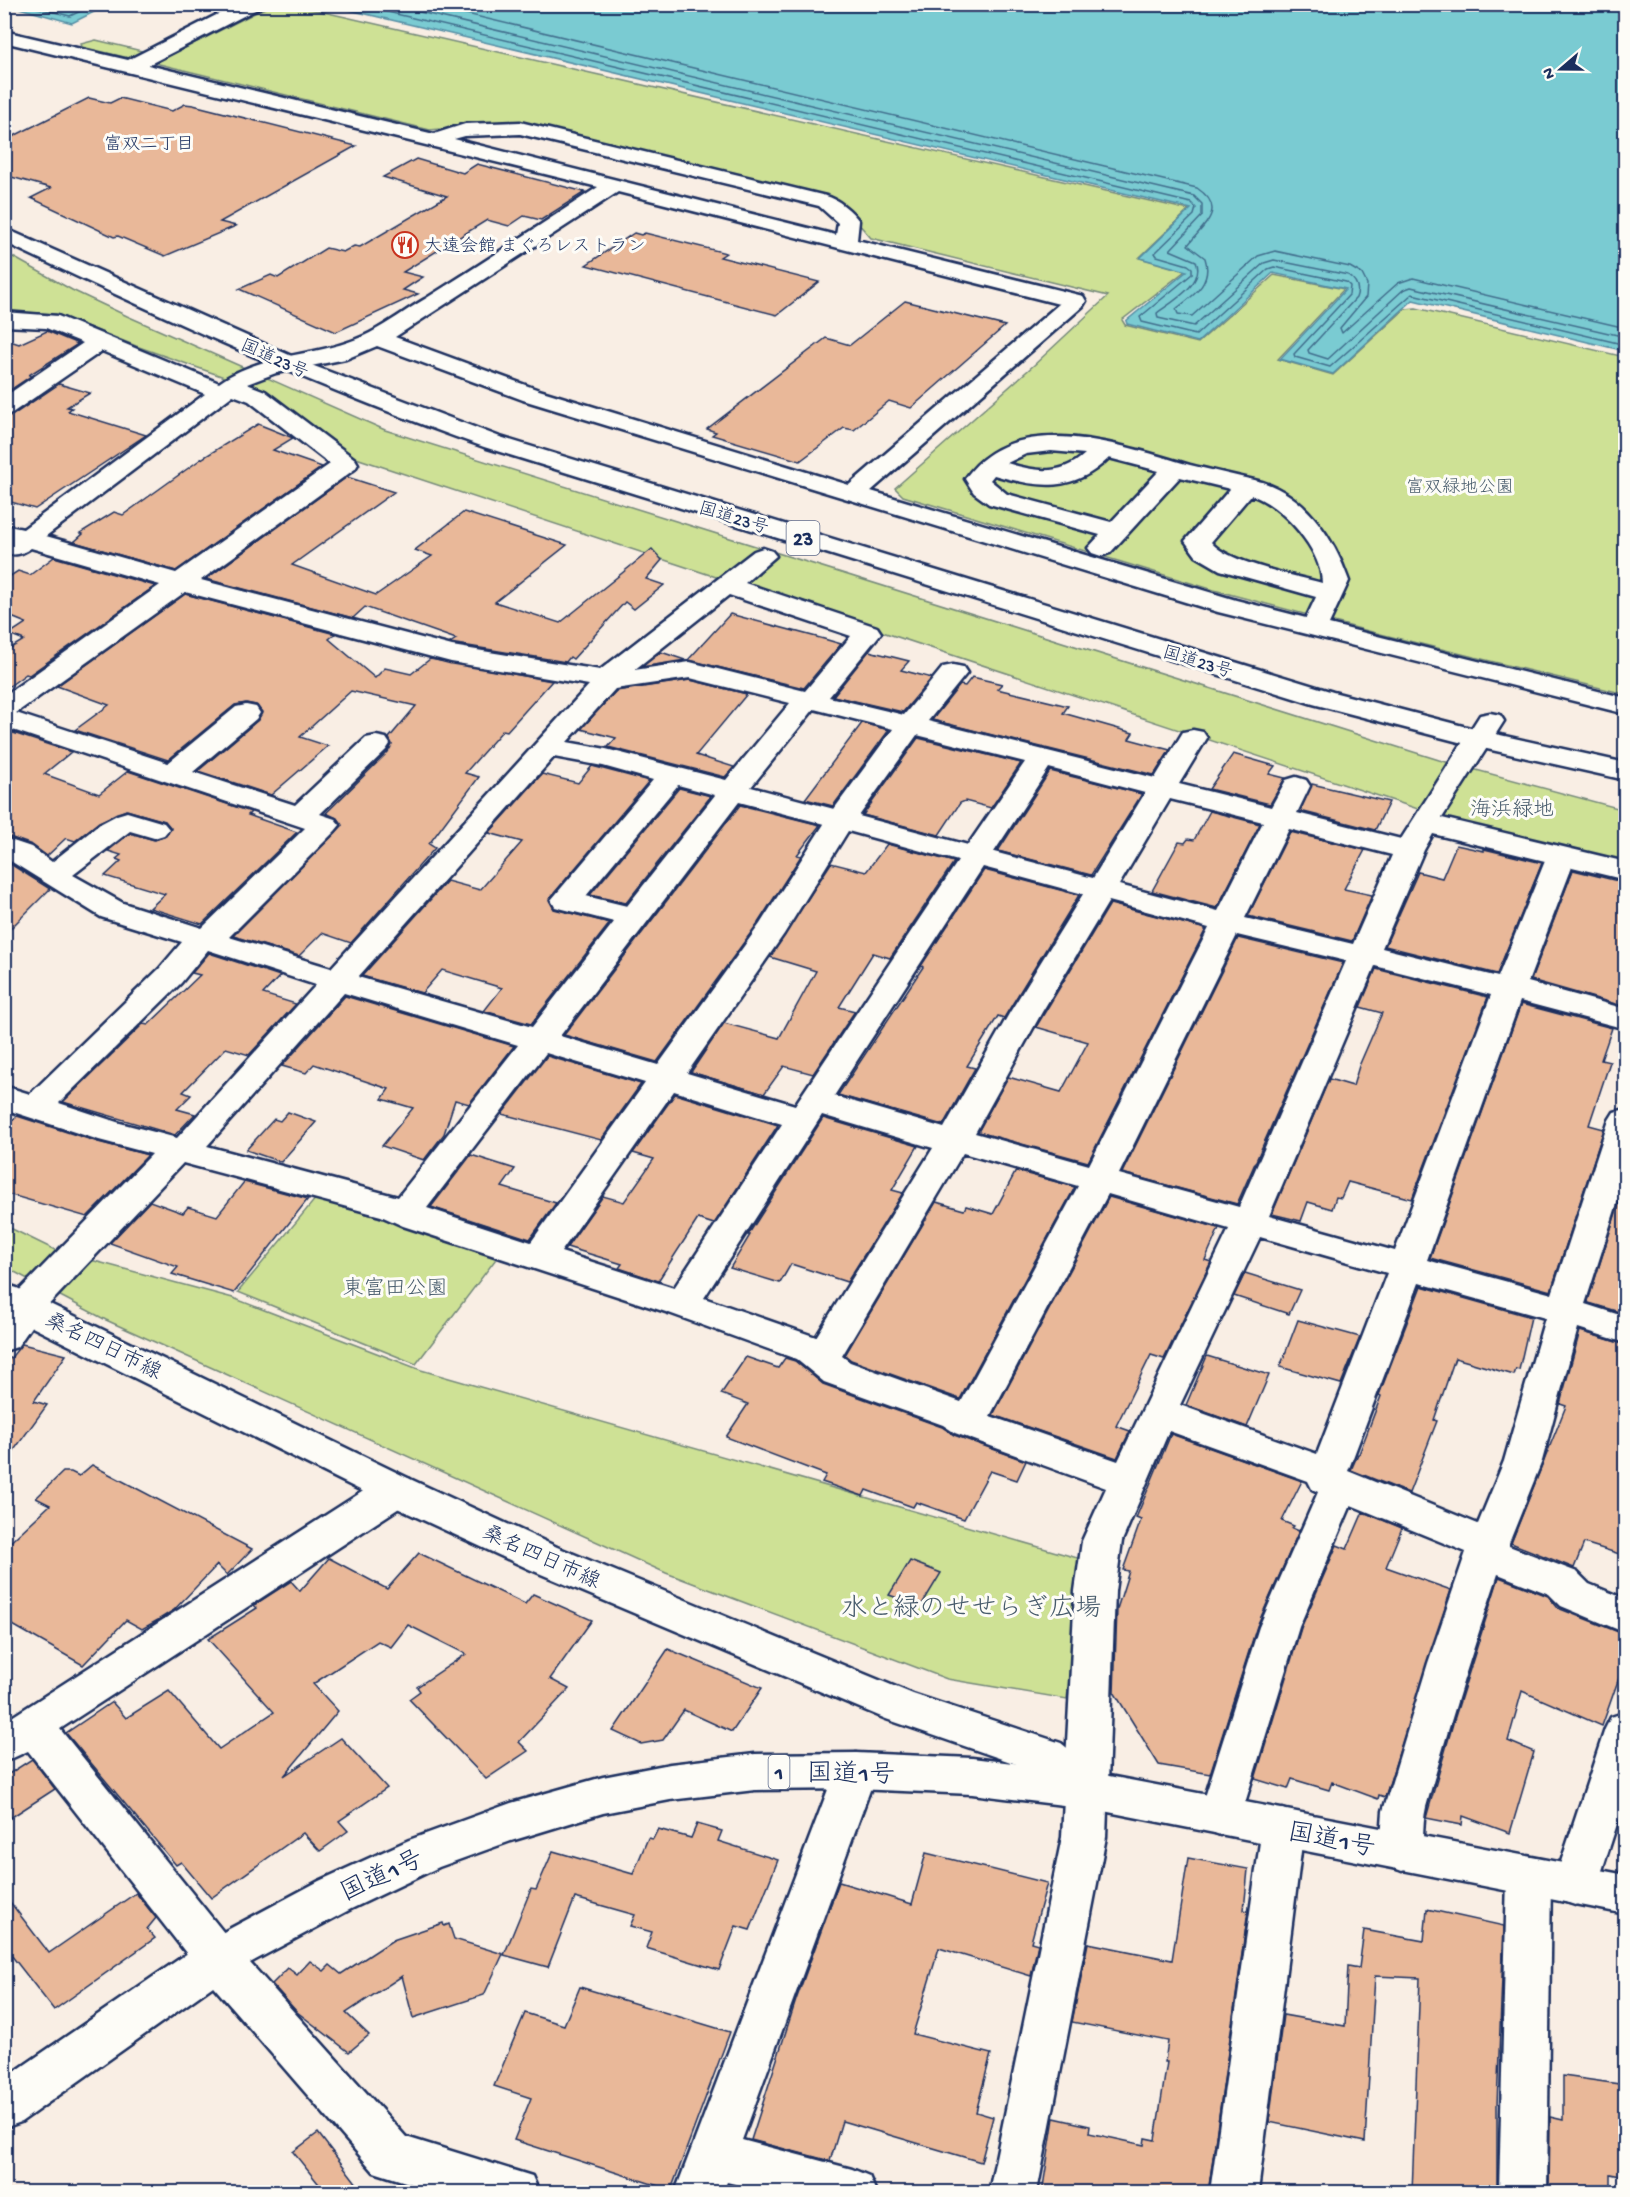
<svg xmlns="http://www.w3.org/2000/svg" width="1630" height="2197" font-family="'Gochi Hand','Klee One',sans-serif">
<rect width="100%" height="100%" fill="#f9eee4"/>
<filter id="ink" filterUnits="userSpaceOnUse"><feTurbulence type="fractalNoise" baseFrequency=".0167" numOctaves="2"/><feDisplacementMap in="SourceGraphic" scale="12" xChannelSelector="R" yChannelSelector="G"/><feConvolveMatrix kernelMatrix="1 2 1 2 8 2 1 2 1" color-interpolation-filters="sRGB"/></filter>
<g filter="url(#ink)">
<g fill="#cee195" stroke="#74887a" stroke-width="1.5">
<polygon points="271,5 293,5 1189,210 1139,258 1185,271 1122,320 1125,325 1198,343 1274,275 1344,289 1278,359 1333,375 1405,309 1416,308 1625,357 1625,694 1368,631 1214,590 903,496 895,488 1034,365 1108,296 871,238 837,199 515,122 430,130 155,63"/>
<polygon points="96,40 146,52 133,59 82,47 81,44"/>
<polygon points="4,252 72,290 127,316 385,430 1439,760 1625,810 1625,863 1498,833 1415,808 353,457 261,390 136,346 56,314 5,311"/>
<polygon points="316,1198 499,1255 416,1364 238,1292"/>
<polygon points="4,1225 57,1251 233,1298 421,1370 1081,1559 1067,1699 947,1679 666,1573 106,1320 5,1267"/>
</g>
<g fill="#7acbd2" stroke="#548da4" stroke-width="1.5">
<polygon points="5,4 108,4 108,5 72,23"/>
<polygon points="328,5 1625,5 1625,351 1413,300 1333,374 1280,359 1346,289 1273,273 1198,342 1127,324 1126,321 1187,271 1140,258 1191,209"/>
</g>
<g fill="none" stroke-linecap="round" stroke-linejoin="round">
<g stroke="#416d8c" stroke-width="1.5">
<polyline points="23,4 70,16 95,4"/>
<polyline points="354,4 1191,203 1196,208 1194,215 1155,253 1157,256 1188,265 1192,268 1192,274 1140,317 1142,322 1196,335 1268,269 1274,267 1346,282 1350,286 1349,295 1294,354 1295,357 1330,367 1412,294 1626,345"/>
<path d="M386 4 1194 196 1202 204V216L1170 250 1196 261C1206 283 1172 302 1157 313L1158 318 1194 326 1264 263 1274 260 1348 275C1357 281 1360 288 1356 298L1308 350 1309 353 1328 359 1403 290 1411 287 1626 337"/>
<path d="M425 4 1197 188C1228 209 1204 224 1188 245L1205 258C1213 283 1194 295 1176 309L1178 314 1192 316 1258 256 1275 251 1350 267 1362 274 1367 284 1366 297 1340 328 1342 333 1398 283 1413 278 1626 328"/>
</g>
</g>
<g fill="#e9b899" stroke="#1b2f5e" stroke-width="1.5">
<polygon points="89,98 110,103 120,98 172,111 185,104 193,105 356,146 220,222 236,226 165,256 118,236 114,237 31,198 51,188 4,175 4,141"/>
<polygon points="416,159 463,173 477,164 585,192 541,220 524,216 509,226 487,220 403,272 423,277 403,290 418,294 336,332 239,289 271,275 278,278 326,248 343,252 354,246 360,247 447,196 383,177"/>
<polygon points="634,233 641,235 645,233 726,253 720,257 819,282 777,315 586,265"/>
<polygon points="905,301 1005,326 911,408 889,401 854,430 844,428 800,461 712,435 716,432 707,429 826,338 850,345"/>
<polygon points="47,331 78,344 29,375 31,376 4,394 4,339 19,344"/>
<polygon points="59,384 90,393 67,407 72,408 68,411 146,435 35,509 4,500 4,417 13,415"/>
<polygon points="258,424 293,438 273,450 322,467 176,571 74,542 83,534 80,533 114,512 123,515 201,459"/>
<polygon points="347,477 394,492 292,565 376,595 432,556 415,550 464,512 567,545 495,602 560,623 652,549 662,560 646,579 664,585 634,609 625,602 573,659 570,657 566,662 450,643 456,639 365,607 353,618 206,579"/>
<polygon points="54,557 155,586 29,675 26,674 4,690 4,652 24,640 9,634 26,623 4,614 4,580 18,571 30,575"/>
<polygon points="185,594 335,634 329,639 375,678 385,668 411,674 430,659 552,681 507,731 503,730 465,773 479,777 429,844 435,848 351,943 322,933 299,956 233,936 342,826 337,818 326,813 388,752 392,745 389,738 416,706 351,691 300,737 328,746 271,795 198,771 258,720 262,712 256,705 246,703 235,705 168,760 75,730 109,705 57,686"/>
<polygon points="730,614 824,639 841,644 804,688 688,660"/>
<polygon points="869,651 909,661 901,670 932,678 903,712 833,696"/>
<polygon points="661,652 685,660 642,667"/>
<polygon points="972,677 1002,684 997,689 1068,706 1063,713 1133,733 1129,739 1170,750 1154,775 932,720 960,685 965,686"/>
<polygon points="690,680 747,694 696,755 734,767 725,777 608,747 616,738 581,729 616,691"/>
<polygon points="862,723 889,730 833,806 805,799"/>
<polygon points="4,730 71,752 44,774 99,794 128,771 251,812 248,815 297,832 202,924 150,908 165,894 105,876 121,861 116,859 121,855 108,851 130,833 155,840 166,836 171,828 165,821 126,810 99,822 75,841 66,838 47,856 32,845 4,835"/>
<polygon points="918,738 1021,763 991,808 965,801 960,803 939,835 863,815"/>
<polygon points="1233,754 1275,766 1269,774 1285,778 1270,804 1209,789"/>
<polygon points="592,766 649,781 549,899 554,909 610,923 531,1024 484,1011 502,988 442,970 422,993 362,976 447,881 480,890 522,842 489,833 542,774 578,783"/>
<polygon points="1050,771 1142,794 1091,875 998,851"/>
<polygon points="1312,784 1363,796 1389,802 1375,830 1300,811"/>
<polygon points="679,788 711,796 626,903 590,895"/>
<polygon points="740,805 820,825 797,855 801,856 758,923 657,1062 564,1035"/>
<polygon points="1210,811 1260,824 1217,908 1152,891 1179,842 1185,843 1188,839 1194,840"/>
<polygon points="1290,832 1365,850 1344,889 1372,895 1352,941 1248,916"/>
<polygon points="887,844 954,862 890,958 873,953 839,1007 855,1011 813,1074 784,1066 764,1094 691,1072 724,1023 779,1038 816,971 770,957 831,863 866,872"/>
<polygon points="1456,845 1484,851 1484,849 1542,863 1497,974 1385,946 1418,872 1442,878"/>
<polygon points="4,860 50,889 4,935"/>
<polygon points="984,870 1079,895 1004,1018 998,1016 967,1066 975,1068 943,1125 838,1095 923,967 921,966"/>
<polygon points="1573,870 1626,883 1626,1007 1531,980"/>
<polygon points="1110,904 1206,929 1088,1162 978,1132 1008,1077 1061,1092 1088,1042 1036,1027"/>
<polygon points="1238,938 1343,963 1237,1204 1122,1173"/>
<polygon points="209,953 280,976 263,994 296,1004 249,1055 226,1048 183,1092 191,1095 177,1109 195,1114 175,1135 63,1102 143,1024 148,1025 200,975 192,973"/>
<polygon points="1376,969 1488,997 1412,1199 1348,1182 1341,1198 1336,1197 1332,1209 1308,1202 1301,1221 1272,1214 1329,1079 1353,1086 1359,1066 1382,1013 1360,1007"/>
<polygon points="345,996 514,1046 469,1104 455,1100 444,1134 424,1160 382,1146 413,1108 382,1099 389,1089 314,1064 306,1073 282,1066"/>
<polygon points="1521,1004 1612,1028 1601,1060 1610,1062 1589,1125 1604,1129 1551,1291 1430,1258"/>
<polygon points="547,1056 641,1084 601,1140 502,1114"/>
<polygon points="675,1094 778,1125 714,1224 698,1219 658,1281 619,1268 622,1264 567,1247 603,1196 624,1202 654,1159 633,1153"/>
<polygon points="288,1112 316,1122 281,1162 246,1150 274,1119 280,1121"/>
<polygon points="17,1116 98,1142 148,1155 87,1217 4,1193 4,1128"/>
<polygon points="823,1118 918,1146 892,1190 903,1193 847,1282 791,1264 780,1283 730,1268 750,1235 748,1235"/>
<polygon points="471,1155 515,1169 502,1187 556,1203 530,1239 431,1207"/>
<polygon points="1016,1171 1075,1187 960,1399 851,1360 845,1355 936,1202 964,1210 966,1206 993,1214"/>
<polygon points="244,1182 308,1199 234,1293 172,1274 178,1267 110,1243 150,1201 183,1213 188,1207 217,1216"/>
<polygon points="1109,1197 1219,1228 1205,1260 1211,1262 1164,1359 1151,1355 1116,1426 1130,1431 1117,1458 993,1415"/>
<polygon points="1620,1200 1626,1201 1626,1314 1589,1303 1588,1301"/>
<polygon points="1245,1273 1300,1290 1289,1314 1234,1296"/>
<polygon points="1421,1286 1531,1317 1519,1370 1516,1369 1514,1375 1455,1358 1434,1420 1437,1421 1409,1493 1351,1470 1358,1454 1359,1454 1381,1396 1379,1395"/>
<polygon points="1298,1320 1360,1337 1341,1384 1280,1367"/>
<polygon points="1580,1331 1626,1345 1626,1556 1584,1543 1574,1568 1511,1543 1566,1406 1560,1404"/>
<polygon points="22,1344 66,1355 34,1401 47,1405 4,1464 4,1366"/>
<polygon points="1207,1356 1269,1375 1247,1427 1186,1405"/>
<polygon points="746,1357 778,1368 785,1358 795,1361 823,1384 942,1427 954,1435 1026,1461 1017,1480 990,1471 964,1519 916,1502 913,1507 866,1490 863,1496 822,1482 826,1475 726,1437 748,1404 721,1394"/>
<polygon points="1171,1434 1302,1481 1282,1521 1294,1526 1292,1528 1299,1531 1257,1626 1210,1774 1159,1765 1114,1692 1117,1609 1129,1571 1123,1570 1141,1520 1136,1518"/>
<polygon points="92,1465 252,1549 227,1575 217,1565 174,1610 158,1620 142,1629 126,1620 83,1665 4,1620 4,1548 50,1505 36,1498 63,1472 71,1472 79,1476"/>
<polygon points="1363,1512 1402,1528 1386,1567 1451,1590 1385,1797 1379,1795 1378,1799 1332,1782 1329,1790 1292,1779 1288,1789 1255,1779 1301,1628 1337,1545 1347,1549"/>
<polygon points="419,1553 525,1604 533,1594 592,1620 550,1679 569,1689 519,1742 528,1751 486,1779 409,1699 420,1691 417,1687 466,1654 408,1625 391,1647 378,1641 313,1684 338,1711 284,1776 341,1738 387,1788 339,1821 348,1831 320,1851 303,1833 211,1898 181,1862 176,1865 66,1733 112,1702 126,1718 169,1691 219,1749 274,1712 208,1639 257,1608 254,1605 291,1581 300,1591 329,1558 387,1589"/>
<polygon points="910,1561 941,1573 921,1606 889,1595"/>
<polygon points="1499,1577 1548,1596 1558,1608 1626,1635 1626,1658 1602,1726 1522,1691 1508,1741 1534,1752 1510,1833 1463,1816 1462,1825 1426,1818 1454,1720"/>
<polygon points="668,1649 762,1688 732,1732 684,1710 663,1740 641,1744 613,1731"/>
<polygon points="32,1759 55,1789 4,1822 4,1777"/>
<polygon points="697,1824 722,1831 718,1841 778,1860 750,1930 736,1926 719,1970 646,1948 652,1932 630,1926 635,1915 575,1898 548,1967 504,1955 531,1889 536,1890 553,1851 633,1874 648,1838 653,1839 658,1829 691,1838"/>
<polygon points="926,1853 1047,1883 1031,1942 1038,1944 1031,1976 939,1948 913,2034 991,2054 976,2112 993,2117 981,2162 842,2121 830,2161 751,2140 796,2000 839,1882 912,1904"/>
<polygon points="1188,1858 1248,1869 1244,1910 1248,1911 1208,2193 1042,2193 1054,2118 1090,2126 1089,2133 1144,2145 1145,2138 1155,2140 1167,2062 1165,2062 1168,2041 1072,2022 1088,1943 1172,1960"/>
<polygon points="136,1893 156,1918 147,1929 155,1938 54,2010 4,1946 4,1894 49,1953"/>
<polygon points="1427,1909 1504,1926 1497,2105 1497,2193 1412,2193 1420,1978 1375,1976 1365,2142 1269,2122 1283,2015 1345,2026 1348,1966 1359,1968 1364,1930 1424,1941"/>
<polygon points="443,1923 444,1926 449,1924 454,1939 503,1954 484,1995 413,2018 402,1976 346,2013 369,2035 349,2052 297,2012 272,1984 288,1968 297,1975 310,1961 324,1971 330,1965 341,1974 393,1940"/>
<polygon points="580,1987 730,2032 671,2190 514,2140 531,2098 494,2086 525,2013 564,2025"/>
<polygon points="1563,2076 1626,2085 1626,2177 1610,2174 1610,2193 1549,2193 1550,2117 1563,2120"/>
<polygon points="318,2133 364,2193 326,2193 293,2152"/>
</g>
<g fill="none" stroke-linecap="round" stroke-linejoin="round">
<defs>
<g id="minor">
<path d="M238 4H262L259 8 148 65 434 134 465 124 520 122 826 196C838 199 852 211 859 221L857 240 1083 296 1086 301 1083 306 871 491 1236 600 1306 618 1316 597 1220 570 1196 556 1185 541 1230 489 1180 477 1110 553 1101 556 1092 553 1088 548 1100 535 989 504 974 493 965 479C1014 407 1121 445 1190 465 1214 471 1238 476 1262 482 1306 496 1334 538 1349 581L1329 624 1626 698V714L1218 612 523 400 377 346 346 359 276 373 247 384 265 391 355 459 358 464 355 469 201 580 452 646 600 670 754 551 763 548 772 551 776 556 745 583 877 627 881 633 829 697 904 715 943 667 953 665 963 667 967 673 928 721 1155 778 1183 732 1193 730 1203 732 1207 738 1179 784 1271 807 1286 780 1296 777 1306 780 1310 786 1297 813 1401 839 1480 715 1490 713 1500 715 1504 721 1442 818 1626 862V880L1572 867 1528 982 1626 1009V1029L1520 1001 1427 1260 1552 1294 1609 1120 1614 1112 1626 1109V1175L1585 1304 1626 1317V1343L1578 1328 1542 1461 1509 1543V1546L1577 1572 1589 1584 1626 1599V1633L1561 1606 1549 1594 1498 1574C1472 1651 1448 1729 1426 1807 1421 1827 1426 1846 1417 1865L1402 1871 1387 1865 1380 1852 1383 1811 1428 1663 1466 1552 1351 1505 1299 1627 1241 1816 1235 1829 1220 1835 1205 1829 1199 1816 1259 1627 1318 1492 1312 1489 1308 1481 1169 1431 1122 1541 1115 1591 1106 1837 1037 2192H989L1062 1837 1075 1591 1082 1541 1106 1488 955 1433 943 1425 824 1382 796 1359 669 1313 403 1226 381 1216 183 1163 39 1315 17 1347 4 1351V1309L13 1297 152 1154 99 1140 4 1109V1086L30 1094 159 969 182 942 101 917 4 857V838L31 847 52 862 100 824 117 815 127 812 137 815 164 823 169 829 164 835 154 838 130 831 73 875 123 903 202 928 305 828 4 727V696L160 585 31 548C22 554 16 556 5 553L4 543 7 541 4 540V525L23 529 205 394 102 351 12 413 4 415V397L83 343 46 328 4 326V312L58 316 219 383C263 351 322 358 370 333 389 323 406 310 425 299 483 263 540 225 598 187L4 42V31L128 60ZM520 134 819 206 838 223 836 235 454 139 465 136ZM618 192 1059 304 849 485 539 390 395 337ZM233 395 249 401 330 464 176 573 46 536ZM1051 451 1085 454C1062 476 1036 472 1007 463L1026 454ZM1109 458 1159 471 1111 522 1007 494 990 480 994 475C1039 488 1073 493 1109 458ZM1251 495C1282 505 1322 550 1322 583 1296 576 1226 562 1211 542ZM185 592 451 662 589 685 331 968 229 937 335 831 340 825 335 819 320 814 386 750 390 744 386 738 376 736 366 738 295 805 193 772 256 719 260 713 256 707 246 705 236 707 168 763 16 713ZM729 595 851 636 805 691 690 662 634 670ZM690 678 790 703 726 780 606 749 567 742 615 689ZM814 709 893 729 834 809 751 787ZM917 735 1025 762 968 845 859 816ZM554 757 603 766 653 780 551 900 555 907 614 922 532 1027 358 977ZM1049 768 1145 793 1093 878 994 852ZM678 785 715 795 627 906 586 896ZM1170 799 1263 822 1218 911 1119 885ZM739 802 824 824 760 924 658 1065 560 1036ZM1289 829 1392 855 1353 944 1245 918ZM848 831 958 861 795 1105 687 1073 784 934ZM1433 834 1545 861 1498 977 1382 948 1424 850ZM983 867 1083 894 1010 1012 944 1128 834 1096ZM1109 901 1209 928 1089 1165 975 1133 1042 1012ZM1237 935 1346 961 1239 1207 1119 1174ZM208 950 316 985 177 1138 120 1123 59 1103 181 983ZM1375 966 1491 995 1395 1251 1269 1216ZM344 993 518 1045 398 1197 207 1146ZM546 1053 645 1083 531 1242 427 1208ZM674 1091 782 1124 674 1288 561 1252ZM822 1115 933 1148 816 1337 704 1298ZM963 1153 1078 1186 961 1402 850 1362 842 1356ZM1108 1194 1229 1229 1118 1461 990 1416ZM1260 1237 1387 1273 1317 1454 1180 1405ZM1419 1283 1545 1318 1504 1461 1478 1524 1348 1471Z"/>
<polygon points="396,1475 410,1479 415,1490 410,1501 60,1729 233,1944 406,2137 532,2176 539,2192 437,2192 374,2172 201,1972 28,1751 4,1762 4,1722 382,1479"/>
<polygon points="1626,1712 1626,1796 1597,1886 1590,1900 1575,1905 1560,1900 1553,1886 1605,1729 1611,1717"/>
<polygon points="856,1753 871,1758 877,1771 742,2140 852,2169 869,2176 876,2192 767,2192 727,2182 723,2192 675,2192 835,1771 841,1758"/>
<polygon points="1283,1809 1298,1815 1304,1828 1258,2192 1210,2192 1262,1828 1268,1815"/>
<polygon points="1529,1858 1544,1863 1551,1877 1547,2192 1499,2192 1507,1877 1514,1863"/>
</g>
<polygon id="major" points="4,1284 17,1288 410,1479 557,1547 913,1694 1061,1743 1103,1777 1109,1790 1103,1803 1088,1808 1073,1803 1031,1769 886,1719 529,1569 382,1501 4,1313"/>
<g id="highway">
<path d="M4 228 314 366 500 437 1333 692 1482 731 1626 763V780L1478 747 1313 704 484 447C319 389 162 317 4 242Z"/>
<polygon points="856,1753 972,1758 1088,1772 1626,1875 1626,1914 1088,1808 972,1794 856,1789 755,1790 670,1800 603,1813 511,1841 439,1867 351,1909 233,1972 21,2122 4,2128 4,2079 201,1944 319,1881 409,1840 511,1803 603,1777 670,1764 755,1754"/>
</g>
</defs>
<use href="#minor" stroke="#1b2f5e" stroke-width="5"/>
<use href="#major" stroke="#1b2f5e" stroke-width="5"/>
<use href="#highway" stroke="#1b2f5e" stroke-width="5"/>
<use href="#minor" fill="#fdfcf7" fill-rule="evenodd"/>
<use href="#major" fill="#fdfcf7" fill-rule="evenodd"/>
<use href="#highway" fill="#fdfcf7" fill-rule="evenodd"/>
</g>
</g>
<defs>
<symbol id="restaurant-ring" viewBox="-11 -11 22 22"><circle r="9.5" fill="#fdfcf7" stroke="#c8321e" stroke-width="1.5"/><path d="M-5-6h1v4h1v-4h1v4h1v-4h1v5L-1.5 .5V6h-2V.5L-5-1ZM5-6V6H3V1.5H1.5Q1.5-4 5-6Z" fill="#c8321e"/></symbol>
</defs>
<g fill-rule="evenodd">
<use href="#restaurant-ring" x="390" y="230" width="30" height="30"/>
</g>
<g text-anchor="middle" stroke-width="6" stroke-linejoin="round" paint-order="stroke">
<g font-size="18" fill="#1b2f5e" stroke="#fdfcf7">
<text x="149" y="149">富双二丁目</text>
</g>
<g font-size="18" fill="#1b2f5e" stroke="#fdfcf7" text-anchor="start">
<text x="424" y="251">大遠会館 まぐろレストラン</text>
</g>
<g font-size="18" fill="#1b2f5e" stroke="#fdfcf7">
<text transform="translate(275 358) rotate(24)" y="6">国道23号</text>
<text transform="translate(734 517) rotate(17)" y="6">国道23号</text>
<text transform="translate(1198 661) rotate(17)" y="6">国道23号</text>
</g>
<g font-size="18" fill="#485c6c" stroke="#fdfcf7">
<text x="1460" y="492">富双緑地公園</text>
</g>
<g fill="#fdfcf7" stroke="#5f6c8c" stroke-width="1.5">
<rect x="786.5" y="521" width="33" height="34" rx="4.5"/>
<rect x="768.5" y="1755" width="21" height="34" rx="4.5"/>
</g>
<g font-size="20" font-weight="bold" fill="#1b2f5e">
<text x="803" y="545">23</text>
<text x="779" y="1779">1</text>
</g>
<g font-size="21" fill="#485c6c" stroke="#fdfcf7">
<text x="1512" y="815">海浜緑地</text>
<text x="395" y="1294">東富田公園</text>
</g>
<g font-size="21" fill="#1b2f5e" stroke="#fdfcf7">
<text transform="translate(104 1345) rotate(26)" y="7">桑名四日市線</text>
<text transform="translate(542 1556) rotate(24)" y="7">桑名四日市線</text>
</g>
<g font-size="26" fill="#485c6c" stroke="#fdfcf7">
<text x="971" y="1615">水と緑のせせらぎ広場</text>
</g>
<g font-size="26" fill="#1b2f5e" stroke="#fdfcf7">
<text transform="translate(851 1772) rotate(1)" y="9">国道1号</text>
<text transform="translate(1332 1838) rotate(11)" y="9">国道1号</text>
<text transform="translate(381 1874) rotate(-25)" y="9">国道1号</text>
</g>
</g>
<rect width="1630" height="2197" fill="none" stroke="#fdfcf7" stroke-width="24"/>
<rect x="12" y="12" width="1606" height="2173" fill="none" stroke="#1b2f5e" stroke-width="2" filter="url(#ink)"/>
<g transform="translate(1561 69) rotate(250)" stroke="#fdfcf7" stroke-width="4.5" paint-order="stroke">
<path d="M0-4.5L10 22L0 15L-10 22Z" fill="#1b2f5e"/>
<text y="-9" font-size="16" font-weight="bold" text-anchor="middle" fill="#1b2f5e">N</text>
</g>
</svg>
